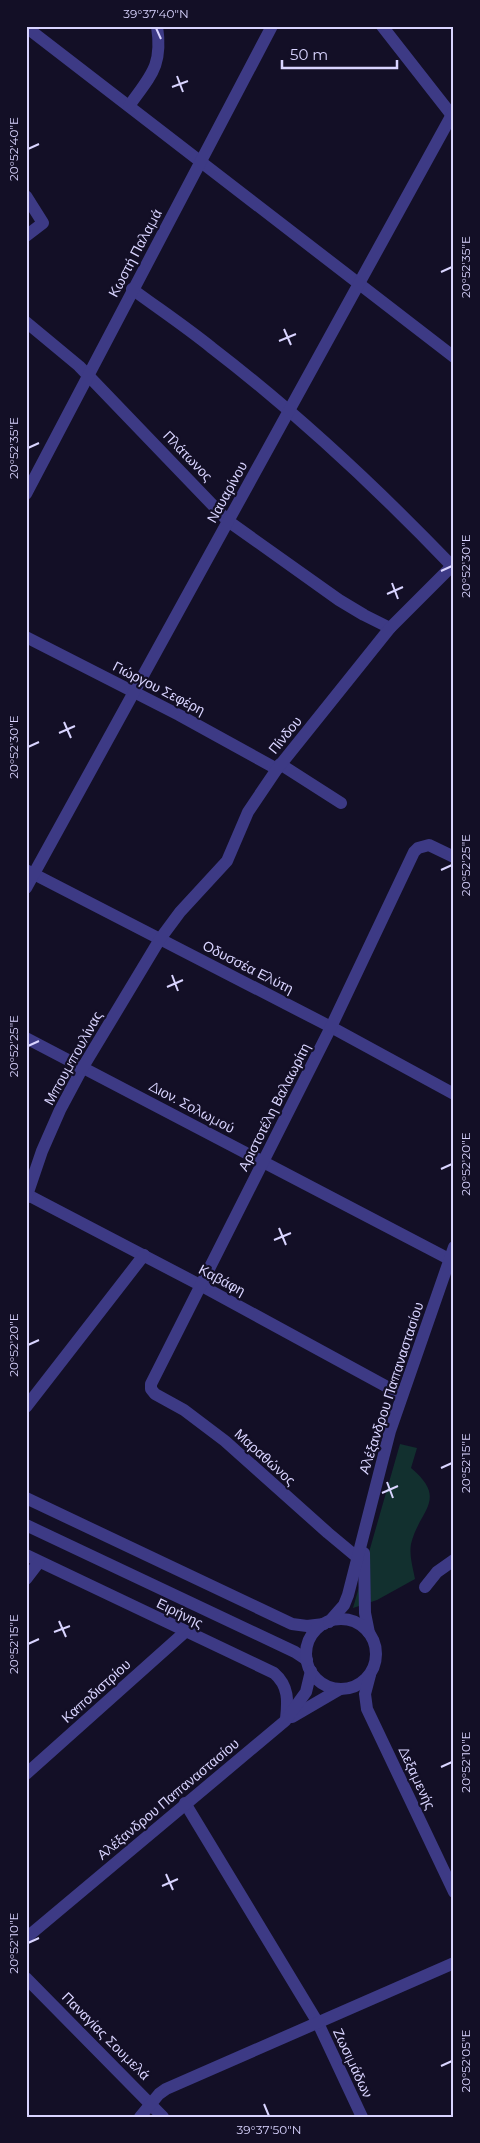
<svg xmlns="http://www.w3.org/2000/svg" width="480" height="2143" font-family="Montserrat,sans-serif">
<rect width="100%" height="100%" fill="#130f26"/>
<path fill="#12302f" d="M400 1444 417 1448 411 1468C449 1500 419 1510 411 1544 409 1555 413 1568 415 1579L377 1600 353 1608Z"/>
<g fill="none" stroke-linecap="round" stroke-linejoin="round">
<g stroke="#3d3a85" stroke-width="12">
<polyline points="382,26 454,118"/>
<polyline points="26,27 454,357"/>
<path d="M129 106C151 75 163 66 157 26"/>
<polyline points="26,196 43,223 26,236"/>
<path d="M132 289C159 309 186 327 212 348 298 414 377 488 452 566"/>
<polyline points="26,322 79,366 228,521 339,600 364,615 390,628"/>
<polyline points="26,494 272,26"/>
<polyline points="26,637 179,715 277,769"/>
<polyline points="280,764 341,803"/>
<polyline points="26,870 331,1027 454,1094"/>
<polyline points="26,888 454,111"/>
<polyline points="26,1038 449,1259"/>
<polyline points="26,1194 200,1285 402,1395"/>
<polyline points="26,1198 42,1151 60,1110 83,1067 160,939 180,912 227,861 248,812 277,769 390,628 454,564"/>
<polyline points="26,1407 144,1255"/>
<polyline points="26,1498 292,1624 307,1626 324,1624"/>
<polyline points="26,1525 295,1652 307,1660"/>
<polyline points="364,1553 365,1613 369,1633"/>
<path d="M26 1555 274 1673C289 1686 288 1701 286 1719"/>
<polyline points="358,1558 328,1533 225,1441 184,1410 155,1394 151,1389 151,1384 331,1027 414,852 418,848 429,845 454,857"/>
<polyline points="26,1579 39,1562"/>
<polyline points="425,1587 437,1572 454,1560"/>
<circle cx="341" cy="1654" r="35"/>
<polyline points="329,1622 344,1605 348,1595 390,1431 454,1247"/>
<polyline points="370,1675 365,1694 367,1709 454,1892"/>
<polyline points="292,1717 340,1689"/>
<polyline points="26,1774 185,1632"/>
<polyline points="185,1803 318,2023 362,2117"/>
<polyline points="26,1938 285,1721 306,1692 311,1671"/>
<polyline points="26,1978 163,2117"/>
<polyline points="140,2117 159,2094 166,2089 454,1963"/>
</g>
</g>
<path fill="none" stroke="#d9d4ff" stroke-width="2" d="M156 28 161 39M177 76 183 92M172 87 188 81M28 149 39 144M441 272 452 267M284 329 291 345M279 341 296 334M28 448 39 443M441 571 452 566M392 583 398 599M387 594 403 587M64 722 71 738M59 733 75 726M28 747 39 742M441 870 452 865M172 975 178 991M167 987 183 980M28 1046 39 1041M441 1169 452 1164M279 1228 286 1245M274 1240 291 1233M28 1345 39 1340M441 1468 452 1463M387 1482 393 1498M382 1493 398 1486M59 1621 66 1637M54 1632 70 1626M28 1644 39 1639M441 1767 452 1762M166 1874 173 1890M162 1886 178 1879M28 1943 39 1938M441 2066 452 2061M264 2104 269 2116"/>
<g text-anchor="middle" stroke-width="4.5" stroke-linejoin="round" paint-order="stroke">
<g font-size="14" fill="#d9d4ff" stroke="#130f26">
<text transform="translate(135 253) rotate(-62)" y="5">Κωστή Παλαμά</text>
<text transform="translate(188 456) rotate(46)" y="5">Πλάτωνος</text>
<text transform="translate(227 492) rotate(-61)" y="5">Ναυαρίνου</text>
<text transform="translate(159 688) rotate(27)" y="5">Γιώργου Σεφέρη</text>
<text transform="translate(285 735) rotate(-51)" y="5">Πίνδου</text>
<text transform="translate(248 967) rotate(27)" y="5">Οδυσσέα Ελύτη</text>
<text transform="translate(73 1058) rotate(-61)" y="5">Μπουμπουλίνας</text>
<text transform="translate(192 1107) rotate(28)" y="5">Διον. Σολωμού</text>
<text transform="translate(274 1107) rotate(-63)" y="5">Αριστοτέλη Βαλαωρίτη</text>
<text transform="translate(222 1280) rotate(28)" y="5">Καβάφη</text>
<text transform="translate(391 1388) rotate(-72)" y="5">Αλέξανδρου Παπαναστασίου</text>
<text transform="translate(265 1457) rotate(42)" y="5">Μαραθώνος</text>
<text transform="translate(180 1613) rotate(26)" y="5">Ειρήνης</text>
<text transform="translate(96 1691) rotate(-42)" y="5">Καποδιστρίου</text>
<text transform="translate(417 1778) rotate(65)" y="5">Δεξαμενής</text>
<text transform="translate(168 1799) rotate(-40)" y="5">Αλέξανδρου Παπαναστασίου</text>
<text transform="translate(106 2036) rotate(45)" y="5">Παναγίας Σουμελά</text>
<text transform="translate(353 2063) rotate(65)" y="5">Ζωσιμάδων</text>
</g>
</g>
<rect width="480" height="2143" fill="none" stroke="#130f26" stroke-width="55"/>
<path d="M282 60v8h115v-8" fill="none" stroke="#d9d4ff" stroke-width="2.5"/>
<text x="290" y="60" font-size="15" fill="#d9d4ff" stroke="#130f26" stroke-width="4" paint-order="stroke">50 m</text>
<rect x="28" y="28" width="424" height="2088" fill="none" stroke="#d9d4ff" stroke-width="2"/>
<g font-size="12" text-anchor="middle" fill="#d9d4ff">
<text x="156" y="18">39°37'40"N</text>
<text transform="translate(14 149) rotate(-90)" y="4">20°52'40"E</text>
<text transform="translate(466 267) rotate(-90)" y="4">20°52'35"E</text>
<text transform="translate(14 448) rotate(-90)" y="4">20°52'35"E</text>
<text transform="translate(466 566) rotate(-90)" y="4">20°52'30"E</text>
<text transform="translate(14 747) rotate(-90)" y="4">20°52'30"E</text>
<text transform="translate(466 865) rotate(-90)" y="4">20°52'25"E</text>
<text transform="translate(14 1046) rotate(-90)" y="4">20°52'25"E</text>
<text transform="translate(466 1164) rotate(-90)" y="4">20°52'20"E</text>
<text transform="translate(14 1345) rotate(-90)" y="4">20°52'20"E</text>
<text transform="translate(466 1463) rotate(-90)" y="4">20°52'15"E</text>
<text transform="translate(14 1644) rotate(-90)" y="4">20°52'15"E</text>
<text transform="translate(466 1762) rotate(-90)" y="4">20°52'10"E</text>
<text transform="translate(14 1943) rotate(-90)" y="4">20°52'10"E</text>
<text transform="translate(466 2061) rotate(-90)" y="4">20°52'05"E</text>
<text x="269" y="2134">39°37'50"N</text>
</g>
</svg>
